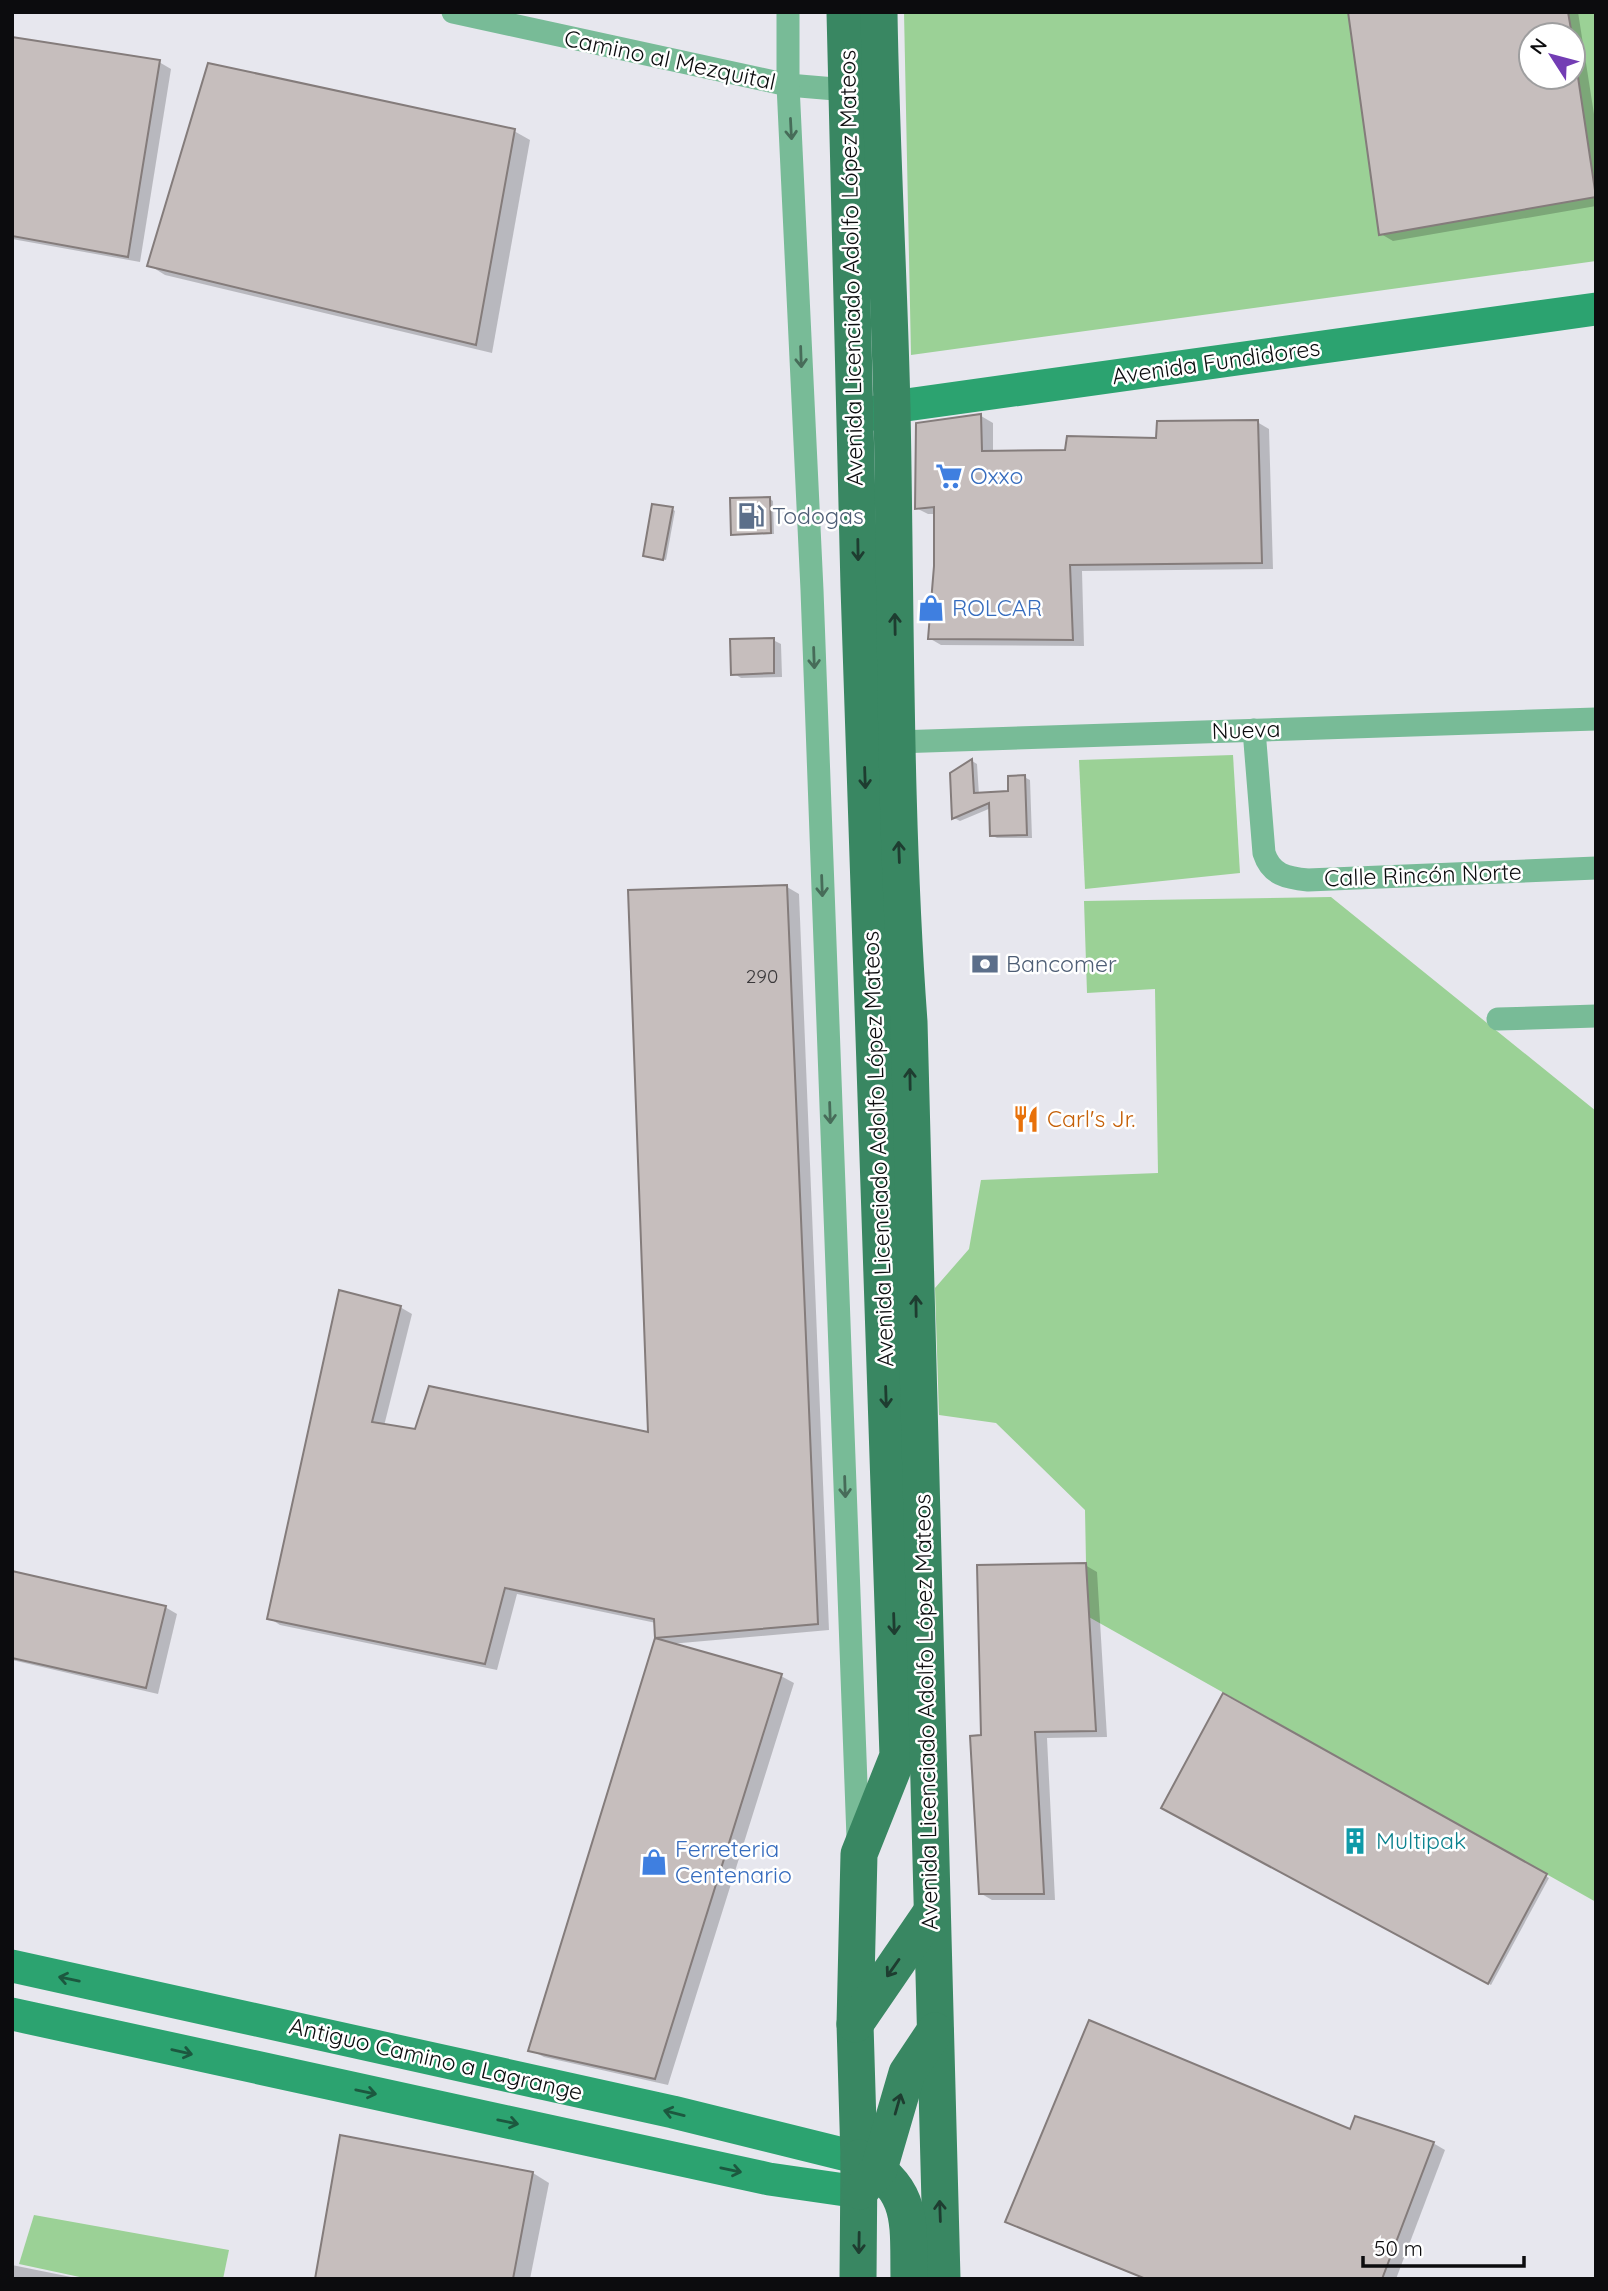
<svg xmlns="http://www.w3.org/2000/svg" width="1608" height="2291" font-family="Quicksand,sans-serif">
<rect width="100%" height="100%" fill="#e7e7ee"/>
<g fill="#9bd196" fill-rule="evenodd">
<path d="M904 12H1596V261L911 355ZM1531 35H1573V77H1531Z"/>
<polygon points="1233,755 1240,873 1085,889 1079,760"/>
<polygon points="1331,897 1596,1111 1596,1902 1087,1616 1085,1510 996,1423 939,1415 935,1288 969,1249 981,1180 1158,1173 1155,989 1087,993 1084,901"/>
<polygon points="34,2215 229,2250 223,2279 89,2279 19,2264"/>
</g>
<g fill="#0003" fill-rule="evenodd">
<path d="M1350 12H1578L1596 127V206L1393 241 1381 234ZM1531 35H1573V77H1531Z"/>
<polygon points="12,39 159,62 171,69 140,262 12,239"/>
<polygon points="514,131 530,140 492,353 165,275 149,265"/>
<polygon points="981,416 993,423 993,452 1067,452 1157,440 1257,422 1269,429 1273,569 1082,571 1084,646 941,645 929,638 936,566 936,514 928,514 916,508"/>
<polygon points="770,499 773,501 774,534 736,535 733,534"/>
<polygon points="672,509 675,511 666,560 648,557"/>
<polygon points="773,640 781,644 782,677 741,678 733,673"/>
<polygon points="972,761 977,764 979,795 1010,793 1024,777 1030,780 1032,838 997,838 991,835 991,808 960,821 954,818"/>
<polygon points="787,887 799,894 829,1630 670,1644 781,1676 794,1683 668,2085 544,2057 530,2050 657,1638 656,1623 517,1594 497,1670 280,1625 269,1618 400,1307 412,1314 384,1426 417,1431 649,1434"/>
<polygon points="1085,1565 1097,1572 1107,1737 1047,1738 1055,1900 992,1900 980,1893"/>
<polygon points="12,1572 165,1607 177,1614 158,1694 12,1660"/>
<polygon points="1224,1695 1549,1878 1491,1985 1164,1807"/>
<polygon points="1351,2131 1433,2143 1445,2150 1396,2279 1145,2279 1019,2228"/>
<polygon points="533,2173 549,2183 530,2279 317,2279"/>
<polygon points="12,2265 81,2279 12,2279"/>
</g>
<g fill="#c6bebd" stroke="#847c7b" stroke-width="2">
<polygon points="1348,12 1568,12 1572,35 1531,35 1531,77 1578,77 1596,197 1379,235"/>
<polygon points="12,37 160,60 128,257 12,236"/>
<polygon points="208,63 515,129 476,345 147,266"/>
<polygon points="981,414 982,451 1065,450 1067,436 1156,438 1157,421 1258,420 1262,563 1070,565 1073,640 928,639 934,566 934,507 915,509 916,423"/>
<polygon points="770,497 771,533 731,535 730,498"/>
<polygon points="652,504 673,507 663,560 643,556"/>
<polygon points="774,638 774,673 731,675 730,639"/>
<polygon points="972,759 974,793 1008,791 1008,776 1025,775 1027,835 990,836 989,803 952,819 950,773"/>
<polygon points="787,885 818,1624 655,1638 654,1619 505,1588 485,1664 267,1619 339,1290 401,1306 372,1422 415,1429 429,1386 648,1432 628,890"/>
<polygon points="1086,1563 1096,1731 1035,1732 1044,1894 979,1894 970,1736 981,1735 977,1565"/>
<polygon points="12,1571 166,1606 146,1688 12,1658"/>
<polygon points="655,1638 782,1674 655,2079 528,2051"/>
<polygon points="1223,1693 1547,1874 1488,1984 1161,1808"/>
<polygon points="1089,2020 1350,2129 1355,2116 1434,2142 1382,2279 1146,2279 1005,2222"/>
<polygon points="340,2135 533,2172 513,2279 315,2279"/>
</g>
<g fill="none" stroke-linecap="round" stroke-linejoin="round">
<g stroke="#78bb97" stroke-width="23">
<polyline points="453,12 788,85 847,90"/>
<polyline points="788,12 788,85 812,590 858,1838"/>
<path d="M1254 730 1264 853C1271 875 1287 878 1308 880L1596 868"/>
<polyline points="896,742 1596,719"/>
<polyline points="1498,1019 1596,1016"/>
</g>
<g stroke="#2ca370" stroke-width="33">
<polyline points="868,415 892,407 1596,309"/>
<polyline points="12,1966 673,2112 859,2158"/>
<polyline points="12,2014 769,2179 859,2192"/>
</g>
<g stroke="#398762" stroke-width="37">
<polyline points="845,12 859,587 898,1756 859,1854 855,2024 859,2158 858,2279"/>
<path d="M879 12C881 144 889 276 892 409 896 613 894 818 909 1022L942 2279"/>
<polyline points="855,2024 931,1913"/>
<path d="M859 2158C915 2189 908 2222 909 2279"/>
<polyline points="860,2191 879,2169 907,2073 935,2031"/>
</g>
</g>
<defs><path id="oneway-shaft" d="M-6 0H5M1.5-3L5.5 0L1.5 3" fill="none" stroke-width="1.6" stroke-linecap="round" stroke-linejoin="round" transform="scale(1.75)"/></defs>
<g stroke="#476c59">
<use href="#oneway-shaft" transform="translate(791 129) rotate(87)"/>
<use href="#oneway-shaft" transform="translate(801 357) rotate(88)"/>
<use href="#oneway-shaft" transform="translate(814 658) rotate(88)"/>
<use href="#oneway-shaft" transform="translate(822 886) rotate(88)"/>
<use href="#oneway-shaft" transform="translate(830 1113) rotate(88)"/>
<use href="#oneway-shaft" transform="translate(845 1487) rotate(88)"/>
</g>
<g stroke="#1e3d30">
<use href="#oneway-shaft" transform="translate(858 550) rotate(89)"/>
<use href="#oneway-shaft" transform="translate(895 624) rotate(-91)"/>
<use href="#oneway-shaft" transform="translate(865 778) rotate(88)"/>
<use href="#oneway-shaft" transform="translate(899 852) rotate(-92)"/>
<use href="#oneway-shaft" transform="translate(910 1079) rotate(-91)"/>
<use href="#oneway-shaft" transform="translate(916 1306) rotate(-91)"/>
<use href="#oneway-shaft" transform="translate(886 1397) rotate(88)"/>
<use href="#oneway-shaft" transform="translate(894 1624) rotate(88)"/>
<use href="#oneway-shaft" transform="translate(893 1968) rotate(125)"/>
<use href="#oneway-shaft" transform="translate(898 2104) rotate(-74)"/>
<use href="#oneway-shaft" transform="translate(940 2211) rotate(-92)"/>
<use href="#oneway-shaft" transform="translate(859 2243) rotate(91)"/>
</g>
<g stroke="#1c583f">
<use href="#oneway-shaft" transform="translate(69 1979) rotate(-168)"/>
<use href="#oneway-shaft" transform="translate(182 2052) rotate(13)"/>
<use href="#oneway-shaft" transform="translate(366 2092) rotate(12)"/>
<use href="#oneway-shaft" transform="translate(674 2113) rotate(-166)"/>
<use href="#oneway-shaft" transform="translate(508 2122) rotate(12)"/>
<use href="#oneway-shaft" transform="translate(731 2170) rotate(12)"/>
</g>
<defs>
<symbol id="supermarket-bare" viewBox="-9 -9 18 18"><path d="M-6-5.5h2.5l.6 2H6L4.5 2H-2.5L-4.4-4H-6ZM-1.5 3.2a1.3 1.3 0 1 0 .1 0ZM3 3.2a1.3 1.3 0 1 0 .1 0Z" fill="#3f7fe0" stroke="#fff" stroke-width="2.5" paint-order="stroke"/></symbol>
<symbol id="fuel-bare" viewBox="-9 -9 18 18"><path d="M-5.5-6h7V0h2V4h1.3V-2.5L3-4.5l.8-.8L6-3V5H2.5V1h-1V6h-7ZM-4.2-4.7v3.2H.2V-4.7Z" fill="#5c6f8a" stroke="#fff" stroke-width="2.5" paint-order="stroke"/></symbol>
<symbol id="shop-bare" viewBox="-9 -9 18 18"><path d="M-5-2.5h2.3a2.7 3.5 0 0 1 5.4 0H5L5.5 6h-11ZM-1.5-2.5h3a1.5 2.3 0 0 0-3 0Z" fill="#3f7fe0" stroke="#fff" stroke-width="2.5" paint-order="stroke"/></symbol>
<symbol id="bank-bare" viewBox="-9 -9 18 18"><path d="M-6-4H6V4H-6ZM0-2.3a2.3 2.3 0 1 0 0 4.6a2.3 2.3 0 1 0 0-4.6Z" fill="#5c6f8a" stroke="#fff" stroke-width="2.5" paint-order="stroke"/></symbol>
<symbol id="restaurant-bare" viewBox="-9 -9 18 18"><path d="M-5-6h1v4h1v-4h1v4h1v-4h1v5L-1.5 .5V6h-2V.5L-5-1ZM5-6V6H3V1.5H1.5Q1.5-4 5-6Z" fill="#e8710a" stroke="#fff" stroke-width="2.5" paint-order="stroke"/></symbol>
<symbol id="building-bare" viewBox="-9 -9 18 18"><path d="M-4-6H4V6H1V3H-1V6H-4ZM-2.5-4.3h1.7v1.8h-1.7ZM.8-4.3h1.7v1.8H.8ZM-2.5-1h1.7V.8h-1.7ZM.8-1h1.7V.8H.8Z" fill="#0f9aa8" stroke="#fff" stroke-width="2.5" paint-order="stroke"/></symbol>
</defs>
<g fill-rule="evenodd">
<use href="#supermarket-bare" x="930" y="457" width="38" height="38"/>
<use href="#fuel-bare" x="732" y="497" width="38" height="38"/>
<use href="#shop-bare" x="912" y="589" width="38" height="38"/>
<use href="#bank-bare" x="966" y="945" width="38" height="38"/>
<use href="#restaurant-bare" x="1007" y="1100" width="38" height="38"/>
<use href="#building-bare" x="1336" y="1822" width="38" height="38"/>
<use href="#shop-bare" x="635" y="1843" width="38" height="38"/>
</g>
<g text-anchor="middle" stroke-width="5" stroke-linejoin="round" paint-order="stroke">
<g font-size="19" fill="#3a383a">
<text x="762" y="983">290</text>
</g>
<g font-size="23" fill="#0c0c0e" stroke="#fff">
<text transform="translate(670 60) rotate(12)" y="8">Camino al Mezquital</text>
<text transform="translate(851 268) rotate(-91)" y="8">Avenida Licenciado Adolfo López Mateos</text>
<text transform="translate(1216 362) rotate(-8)" y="8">Avenida Fundidores</text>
<text transform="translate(1246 730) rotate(-2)" y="8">Nueva</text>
<text transform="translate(1423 875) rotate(-2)" y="8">Calle Rincón Norte</text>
<text transform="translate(878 1149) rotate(-92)" y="8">Avenida Licenciado Adolfo López Mateos</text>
<text transform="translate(926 1712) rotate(-91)" y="8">Avenida Licenciado Adolfo López Mateos</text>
<text transform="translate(436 2059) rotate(13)" y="8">Antiguo Camino a Lagrange</text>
</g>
<g font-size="23" fill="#366cbe" stroke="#fff" text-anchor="start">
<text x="970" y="484">Oxxo</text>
<text x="952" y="616">ROLCAR</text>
<text x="675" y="1857">Ferreteria<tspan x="675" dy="26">Centenario</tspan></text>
</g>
<g font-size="23" fill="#4e5e75" stroke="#fff" text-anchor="start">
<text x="772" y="524">Todogas</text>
<text x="1006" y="972">Bancomer</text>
</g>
<g font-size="23" fill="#c56008" stroke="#fff" text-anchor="start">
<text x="1047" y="1127">Carl's Jr.</text>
</g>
<g font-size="23" fill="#0d838f" stroke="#fff" text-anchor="start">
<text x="1376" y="1849">Multipak</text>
</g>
</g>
<rect width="1608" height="2291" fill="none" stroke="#0c0c0e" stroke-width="28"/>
<g transform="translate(1552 56) rotate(306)"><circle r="33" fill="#ffffff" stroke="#9e9e9f" stroke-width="2"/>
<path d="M0-5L12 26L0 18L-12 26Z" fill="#733db4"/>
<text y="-10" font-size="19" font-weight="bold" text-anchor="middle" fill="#0c0c0e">N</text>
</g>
<path d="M1363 2256v10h161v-10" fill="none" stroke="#0c0c0e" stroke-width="3.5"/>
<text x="1374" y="2256" font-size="21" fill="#0c0c0e" stroke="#ffffff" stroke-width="5" paint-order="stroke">50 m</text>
</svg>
